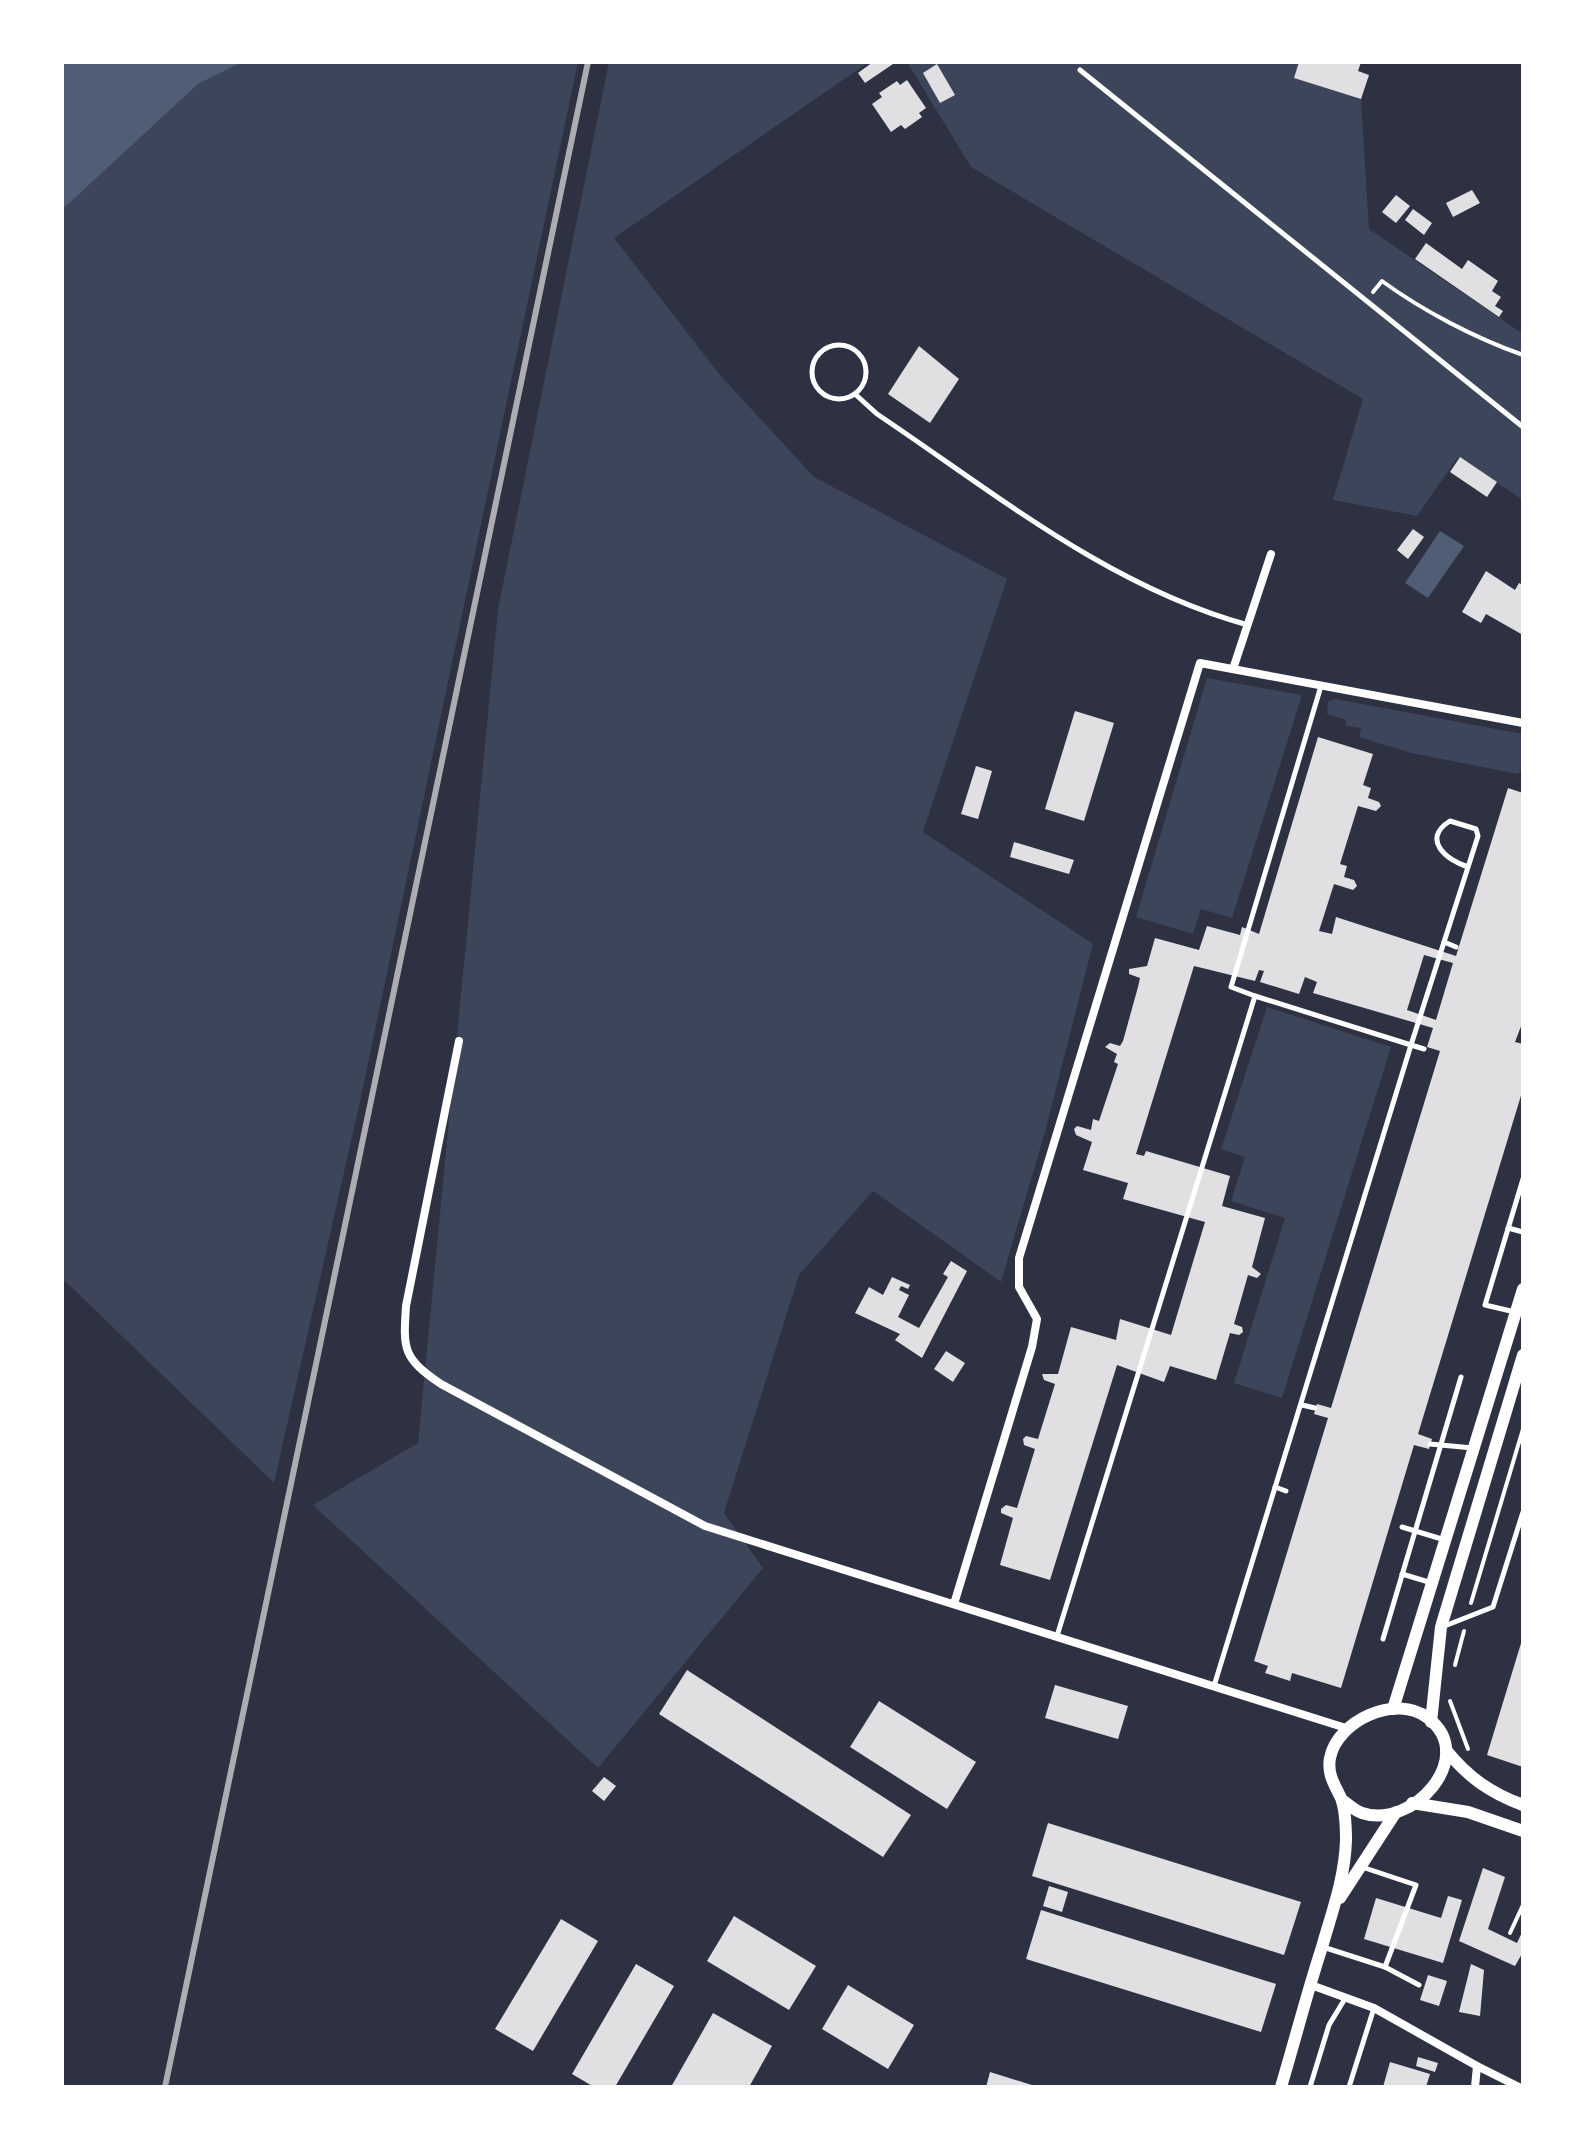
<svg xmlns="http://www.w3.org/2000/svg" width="1585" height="2149" font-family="Montserrat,sans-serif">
<rect width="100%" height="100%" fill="#2d3142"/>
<g fill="#3c4559">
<polygon points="243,62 578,62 361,1097 274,1483 62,1278 62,210 198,84"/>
<polygon points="609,62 869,62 614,238 720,375 814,477 1007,579 923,832 1093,944 1045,1132 1001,1282 873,1191 799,1275 724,1513 763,1568 598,1768 313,1505 418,1443 498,609"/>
<polygon points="907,62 1299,62 1295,78 1361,99 1369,229 1523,334 1523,500 1458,457 1417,516 1333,500 1363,399 971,167"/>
<polygon points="1207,678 1302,695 1232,918 1201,909 1193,934 1136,917"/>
<polygon points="1335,699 1523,734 1523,767 1518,774 1411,753 1359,737 1361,728 1346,726 1346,720 1327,714 1328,702"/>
<polygon points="1267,1007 1391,1047 1282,1398 1234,1383 1285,1218 1231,1201 1245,1157 1221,1149"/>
</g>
<g fill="#4f5d75">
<polygon points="62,62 243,62 198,84 62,210"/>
<polygon points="1440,531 1464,546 1428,598 1405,583"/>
</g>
<g fill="#e0e0e3" fill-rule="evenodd">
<polygon points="873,62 896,62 865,83 858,73"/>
<polygon points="1299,62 1361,62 1358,71 1369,75 1361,99 1294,78"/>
<polygon points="937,64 955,95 940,103 923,73"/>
<polygon points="907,80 926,108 919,113 922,117 905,129 901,125 891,132 872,104 882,97 879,93 897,81 900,85"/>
<polygon points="1472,190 1480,203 1453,217 1446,203"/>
<polygon points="1396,195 1410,206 1396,223 1382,212"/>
<polygon points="1413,209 1432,223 1424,235 1405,220"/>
<polygon points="1426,243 1462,269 1468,260 1498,281 1492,291 1501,297 1495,306 1503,311 1499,317 1415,259"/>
<polygon points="919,346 959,379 930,423 888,394"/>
<polygon points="1460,457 1497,482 1487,497 1450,472"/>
<polygon points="1413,529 1424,537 1408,559 1397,550"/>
<polygon points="1486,571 1515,590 1519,583 1523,585 1523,635 1486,614 1481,623 1462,612"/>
<polygon points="1075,711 1114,723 1084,821 1045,809"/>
<path d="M1318 737 1373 754 1363 785 1371 788 1368 798 1379 802 1381 806 1376 811 1358 806 1340 864 1347 866 1344 877 1354 880 1357 886 1353 890 1334 884 1319 931 1332 934 1336 917 1456 956 1508 788 1523 793V1021L1515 1042 1523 1044V1089L1418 1434 1432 1439 1429 1449 1414 1445 1341 1688 1292 1673 1290 1681 1265 1673 1268 1666 1254 1661 1328 1418 1314 1414 1317 1404 1331 1408 1440 1051 1427 1047 1433 1028 1313 993 1317 982 1305 977 1299 994 1260 982 1264 971 1259 970 1255 981 1194 966 1136 1154 1144 1156 1146 1151 1230 1176 1222 1206 1265 1218 1252 1267 1261 1274 1257 1278 1248 1275 1234 1324 1242 1327 1243 1332 1239 1335 1230 1333 1216 1380 1170 1366 1164 1382 1117 1365 1050 1580 1000 1565 1013 1518 1001 1513V1509L1006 1505 1017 1508 1035 1449 1024 1445 1023 1439 1026 1436 1038 1439 1055 1384 1044 1380 1042 1374H1058L1071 1327 1116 1340 1120 1319 1171 1335 1205 1222 1123 1199 1128 1183 1083 1170 1092 1142 1076 1135 1074 1129 1077 1126 1091 1130 1093 1119 1099 1121 1118 1064 1114 1062 1117 1054 1105 1047 1110 1043 1120 1046 1123 1041 1138 987 1140 978 1129 974V969L1147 966 1155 938 1199 950 1207 926 1240 935 1242 927 1259 934ZM1424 955 1453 963 1436 1020 1407 1010Z"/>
<polygon points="976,766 992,771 978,819 961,814"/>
<polygon points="1014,842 1074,860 1069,874 1010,857"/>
<polygon points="951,1261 967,1271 922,1358 895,1340 900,1334 855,1313 869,1287 883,1295 892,1277 910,1285 908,1289 901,1286 899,1290 909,1295 898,1317 919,1328 948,1277 943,1274"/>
<polygon points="946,1351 965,1363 953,1382 934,1369"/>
<polygon points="1522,1640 1523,1641 1523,1767 1487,1755"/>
<polygon points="687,1670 911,1815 883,1857 659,1714"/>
<polygon points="1055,1685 1128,1706 1118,1739 1045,1718"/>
<polygon points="879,1701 976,1762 947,1809 850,1747"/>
<polygon points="604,1777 616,1786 604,1801 592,1791"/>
<polygon points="1048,1823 1301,1902 1284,1955 1032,1876"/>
<polygon points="1483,1868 1505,1877 1488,1929 1517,1943 1523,1930 1523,1952 1515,1966 1459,1941"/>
<polygon points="1049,1886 1068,1892 1062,1912 1043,1906"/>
<polygon points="1448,1896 1462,1900 1443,1963 1364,1939 1376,1898 1441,1918"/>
<polygon points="1041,1910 1276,1984 1261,2032 1026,1959"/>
<polygon points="734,1916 816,1966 789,2010 707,1961"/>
<polygon points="561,1919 598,1941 533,2051 495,2029"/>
<polygon points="636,1964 674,1986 615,2087 594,2087 572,2074"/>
<polygon points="1471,1964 1484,1970 1480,2016 1459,2012"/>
<polygon points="1428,1975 1447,1981 1439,2006 1420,2000"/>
<polygon points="848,1985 914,2025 888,2069 822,2029"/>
<polygon points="713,2013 772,2046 749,2087 671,2087"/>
<polygon points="1418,2057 1438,2063 1435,2072 1416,2066"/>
<polygon points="1390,2062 1430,2074 1426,2087 1383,2087"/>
<polygon points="990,2072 1035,2086 1035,2087 986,2087"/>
</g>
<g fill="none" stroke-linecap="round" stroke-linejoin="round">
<g stroke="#fff" stroke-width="4">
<path d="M1373 292 1382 281C1423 311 1475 338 1523 355"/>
<polyline points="1471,1603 1523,1429"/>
<polyline points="1455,1665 1464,1631"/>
<polyline points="1450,1701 1468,1749"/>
<polyline points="1510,1933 1523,1905"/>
</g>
<g stroke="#fff" stroke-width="5">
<polyline points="1080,70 1523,427"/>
<circle cx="839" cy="372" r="27"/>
<path d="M855 394 877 414C995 493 1109 587 1248 625"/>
<polyline points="1444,942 1456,947"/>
<path d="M1424 1049 1411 1045 1478 836 1476 829 1450 821C1421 839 1446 860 1468 867"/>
<polyline points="1508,1228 1523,1232"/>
<polyline points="1515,1312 1485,1305 1523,1179"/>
<polyline points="1302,1405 1315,1408"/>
<polyline points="1430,1444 1473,1448"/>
<polyline points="1275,1487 1286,1491"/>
<polyline points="1402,1527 1445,1540"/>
<polyline points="1402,1574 1432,1583"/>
<polyline points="1442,1627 1493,1607 1523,1512"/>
<polyline points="1057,1636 1255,996 1231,987 1321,686"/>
<polyline points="1383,1639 1461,1377"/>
<polyline points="1214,1686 1411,1045 1255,996"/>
<polyline points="1323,1947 1385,1967 1416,1885 1362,1867"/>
<polyline points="1385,1967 1419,1985"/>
<polyline points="1310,2087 1329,2025 1346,1997"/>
<polyline points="1349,2087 1374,2008"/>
</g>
<g stroke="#fff" stroke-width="8">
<polyline points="1233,669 1271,554"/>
<path d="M459 1041 406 1306C403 1350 403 1358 441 1384L705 1526 1349 1729"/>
<polyline points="954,1604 1032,1347 1037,1319 1019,1287 1019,1258 1200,663 1523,723"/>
<polyline points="1311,1985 1374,2008 1477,2066 1475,2087"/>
<polyline points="1477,2066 1519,2087"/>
</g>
<g stroke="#fff" stroke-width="12">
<polyline points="1393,1709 1523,1289"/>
<polyline points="1431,1722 1441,1627 1523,1355"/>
<path d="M1446 1750C1468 1777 1490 1793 1523 1805"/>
<polyline points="1412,1803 1468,1812 1523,1831"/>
<polyline points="1340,1898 1396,1812"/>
<path d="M1281 2087C1295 2040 1307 1993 1322 1947 1332 1912 1345 1877 1346 1840 1346 1829 1345 1809 1341 1798 1335 1785 1327 1775 1330 1758 1337 1721 1396 1693 1428 1718 1479 1757 1412 1830 1362 1813 1355 1811 1348 1804 1342 1800"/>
</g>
<polyline stroke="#abadb3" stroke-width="6" points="165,2087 588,62"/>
</g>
<rect width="1585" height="2149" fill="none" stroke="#ffffff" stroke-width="128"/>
</svg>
